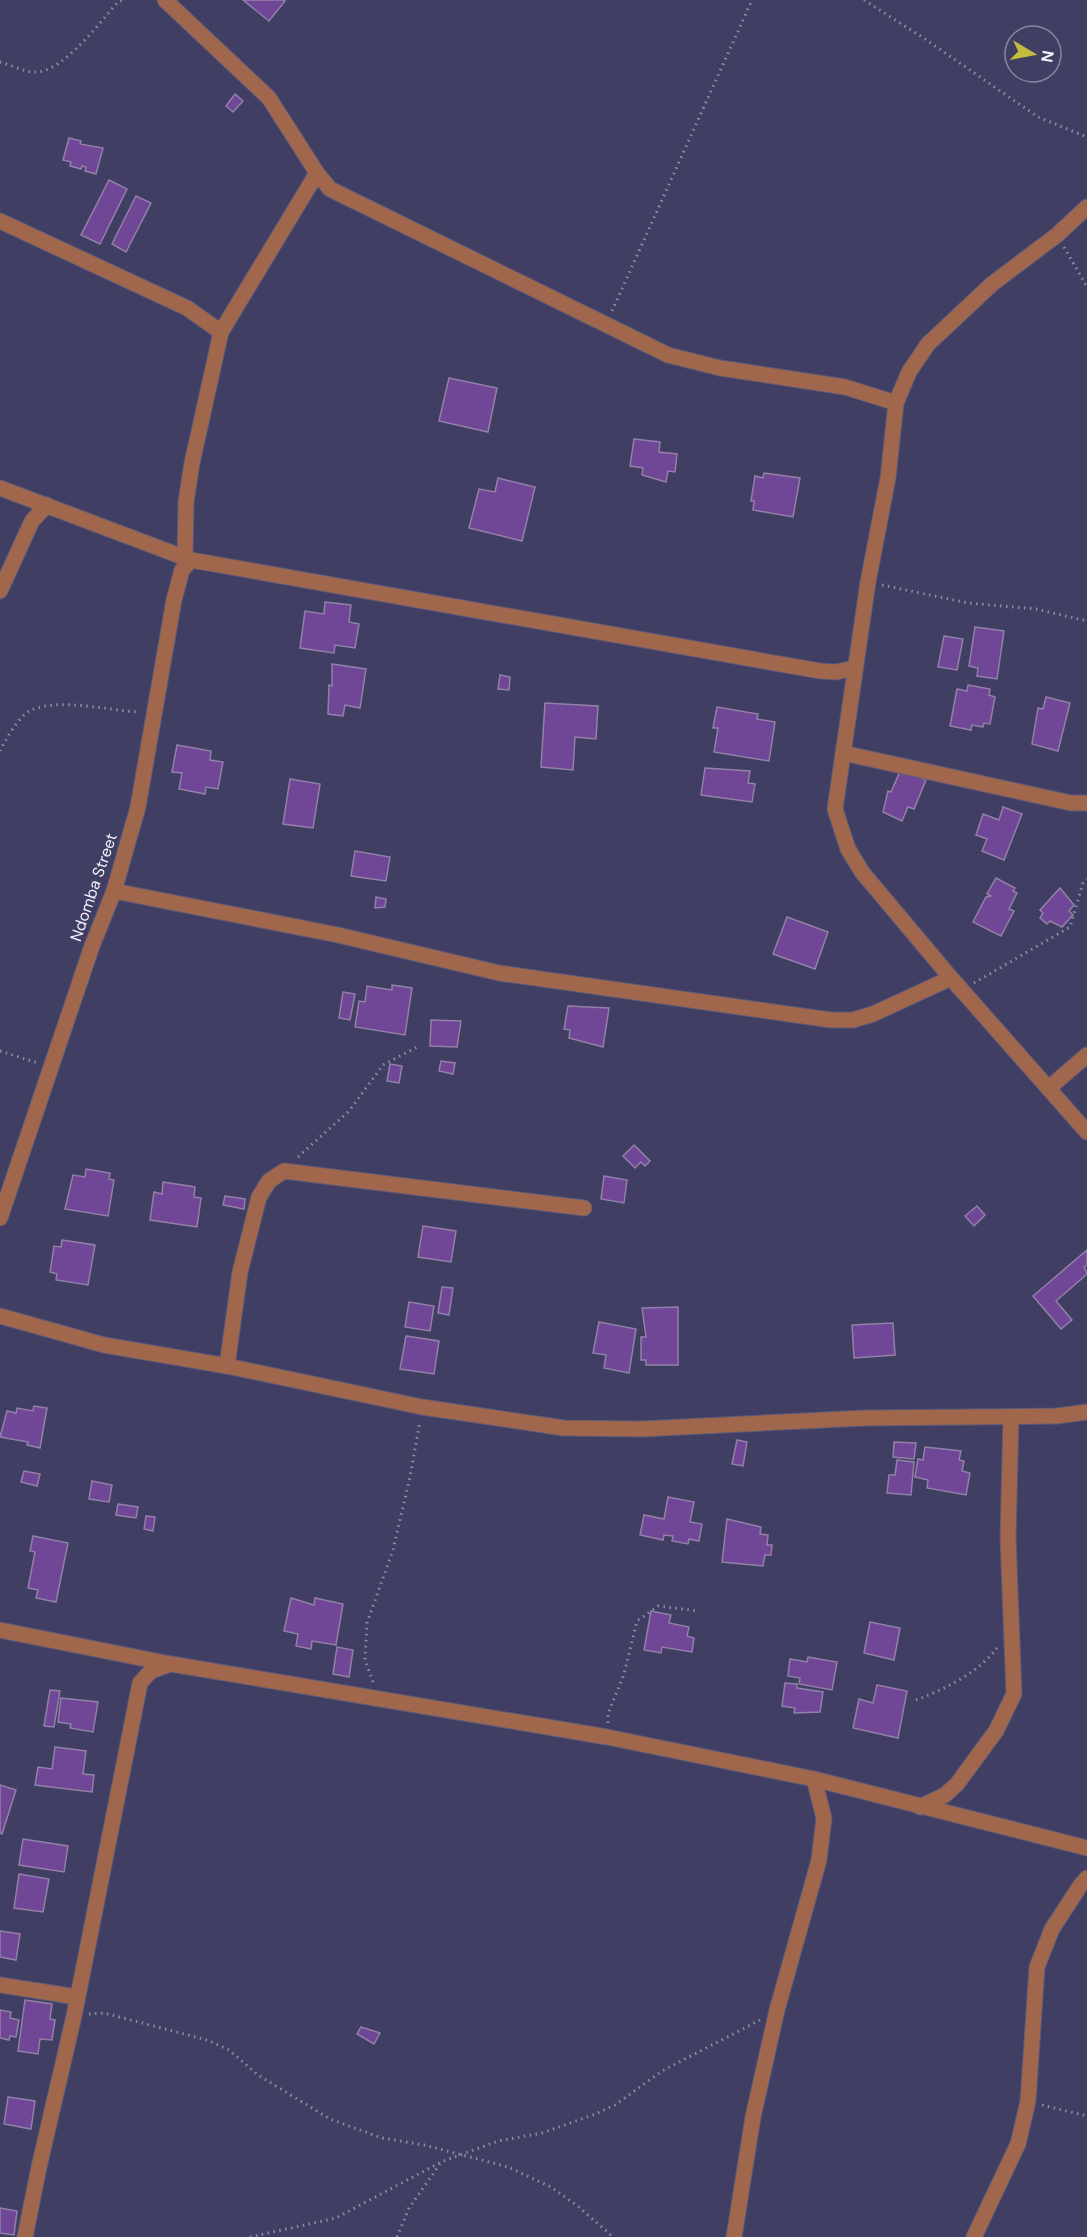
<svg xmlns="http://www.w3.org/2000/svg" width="1087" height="2237" font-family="'DM Sans',sans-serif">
<rect width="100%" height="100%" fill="#403e62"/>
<g fill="#704796" stroke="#9280a8" stroke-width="1.5">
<polygon points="243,0 283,0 285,1 269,21"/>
<polygon points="235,94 243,101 233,112 226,106"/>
<polygon points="69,138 81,141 80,144 103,148 96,174 85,171 86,167 82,166 81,169 70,166 71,162 63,160"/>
<polygon points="109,180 127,189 100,244 81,235"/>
<polygon points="136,196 151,203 126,252 112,244"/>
<polygon points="449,378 497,388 488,432 439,421"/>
<polygon points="634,439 660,442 659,452 677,454 675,472 668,471 666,482 642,475 643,468 630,466"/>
<polygon points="764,473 800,478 793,517 753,510 754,501 751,501 755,476 763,478"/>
<polygon points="498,478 535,487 522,541 469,528 479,489 495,492"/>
<polygon points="325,602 351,605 349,622 359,624 355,648 335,645 334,653 300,648 305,611 324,614"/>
<polygon points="975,627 1004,631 997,679 977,676 978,668 969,666"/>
<polygon points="944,636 963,639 957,670 938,667"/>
<polygon points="332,664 366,669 360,708 345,705 343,716 328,714 329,685 332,686"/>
<polygon points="500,675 510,677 509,690 498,689"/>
<polygon points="968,685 990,689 989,695 995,697 990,724 984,723 983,727 972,725 971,730 950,726 957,689 967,691"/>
<polygon points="1046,697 1070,703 1058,751 1032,744 1038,708 1043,709"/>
<polygon points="545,703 598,706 596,739 575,737 573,770 541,767"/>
<polygon points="717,707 758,714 757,719 775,722 769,761 714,752 718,728 713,728"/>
<polygon points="177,745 211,751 210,760 223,762 218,789 206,787 205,794 179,789 182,773 172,772"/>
<polygon points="705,768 750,771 748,783 755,784 752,802 701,795"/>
<polygon points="901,769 926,780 914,809 908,807 902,821 883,812 888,791 891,792"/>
<polygon points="290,779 320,784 313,828 283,824"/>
<polygon points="1003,807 1022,814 1004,860 982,851 987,839 976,835 983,814 999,820"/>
<polygon points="355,851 390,857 386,881 351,876"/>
<polygon points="996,878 1015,888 1013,891 1017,893 1009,909 1014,911 1001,936 973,922 986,897 991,896 987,894"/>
<polygon points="1060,888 1074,905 1069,911 1073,915 1062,927 1050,921 1047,924 1040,918 1043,913 1040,910"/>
<polygon points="376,897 386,899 385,907 375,908"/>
<polygon points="787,917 828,932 815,969 773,954"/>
<polygon points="392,985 412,988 405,1035 355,1027 359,1001 365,1002 367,986 392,990"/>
<polygon points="343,992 355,994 350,1020 339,1018"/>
<polygon points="568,1006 609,1008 603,1047 569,1038 570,1030 564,1029"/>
<polygon points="431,1020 461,1021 457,1047 430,1046"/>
<polygon points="441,1061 455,1063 453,1074 439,1071"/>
<polygon points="390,1064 402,1066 399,1083 387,1081"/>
<polygon points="634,1145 650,1161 645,1166 641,1162 635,1168 623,1156"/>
<polygon points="86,1169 110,1173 109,1179 114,1180 108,1216 65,1209 73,1175 85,1177"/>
<polygon points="604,1176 627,1180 624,1203 601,1199"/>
<polygon points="163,1182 195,1187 194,1197 201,1198 197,1227 150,1220 154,1192 162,1194"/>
<polygon points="225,1196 245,1199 244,1209 223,1205"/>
<polygon points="977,1206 985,1215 974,1226 965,1216"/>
<polygon points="423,1226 456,1231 451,1262 418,1257"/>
<polygon points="62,1240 95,1245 88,1285 56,1280 57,1274 50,1272 54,1246 61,1247"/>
<polygon points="1087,1250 1087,1265 1084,1267 1087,1274 1056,1301 1072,1320 1061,1329 1033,1296"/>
<polygon points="442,1287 453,1288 449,1315 438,1313"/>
<polygon points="409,1302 434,1306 430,1331 405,1327"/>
<polygon points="678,1307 678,1365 646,1365 646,1360 641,1360 641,1337 646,1337 642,1308"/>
<polygon points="599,1322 636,1329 629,1373 604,1368 606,1355 593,1353"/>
<polygon points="893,1323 895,1355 854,1358 852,1325"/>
<polygon points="406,1336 439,1341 434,1374 400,1369"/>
<polygon points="34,1406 47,1408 40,1448 27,1445 28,1442 0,1437 7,1411 16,1413 17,1408 33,1411"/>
<polygon points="737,1440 747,1442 743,1466 732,1464"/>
<polygon points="894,1442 916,1443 914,1459 893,1457"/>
<polygon points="925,1447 961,1451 959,1460 964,1461 962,1471 970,1473 966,1495 927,1488 928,1480 915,1477 918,1459 923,1460"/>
<polygon points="897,1460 914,1462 911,1495 887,1493 889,1475 895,1475"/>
<polygon points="24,1471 40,1474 37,1486 21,1482"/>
<polygon points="92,1481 112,1485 109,1502 89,1499"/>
<polygon points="668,1497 694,1502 690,1522 702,1524 699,1541 689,1539 688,1544 672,1541 673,1536 664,1535 663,1540 640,1535 644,1515 664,1519"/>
<polygon points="118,1504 138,1507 136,1518 116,1515"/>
<polygon points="146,1516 155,1517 153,1531 144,1529"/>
<polygon points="727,1519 761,1527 760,1534 768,1535 767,1545 772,1545 771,1555 765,1555 763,1566 722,1562"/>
<polygon points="33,1536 68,1543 56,1602 36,1598 38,1590 28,1588 35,1552 30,1551"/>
<polygon points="291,1598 314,1605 315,1598 343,1604 336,1645 312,1641 311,1649 296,1646 298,1634 284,1631"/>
<polygon points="651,1611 671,1615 669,1623 689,1627 687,1636 694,1638 692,1652 662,1647 661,1653 644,1650"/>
<polygon points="870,1622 900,1628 894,1660 864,1653"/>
<polygon points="337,1647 353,1650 349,1677 333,1674"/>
<polygon points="808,1657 837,1662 832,1690 799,1684 800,1678 788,1676 790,1659 807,1662"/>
<polygon points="785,1683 797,1684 797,1688 823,1692 820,1712 794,1713 795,1708 782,1706"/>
<polygon points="877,1685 907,1691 898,1738 853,1728 859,1699 873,1703"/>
<polygon points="50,1690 60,1691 54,1727 44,1726"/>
<polygon points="61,1698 98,1702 93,1732 70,1728 71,1724 58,1722"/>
<polygon points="55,1747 86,1751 83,1774 94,1775 92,1792 35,1785 38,1767 52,1769"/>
<polygon points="0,1785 16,1790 2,1834 0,1833"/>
<polygon points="23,1839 68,1846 64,1872 19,1865"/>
<polygon points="19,1874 49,1879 43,1912 14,1908"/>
<polygon points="0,1931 20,1934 16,1960 0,1957"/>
<polygon points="25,2000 52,2004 50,2019 55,2020 52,2040 40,2039 38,2054 18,2051"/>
<polygon points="0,2010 11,2012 10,2018 19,2020 16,2037 10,2036 9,2040 0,2038"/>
<polygon points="361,2027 380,2033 374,2044 357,2034"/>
<polygon points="8,2097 35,2101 31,2129 4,2124"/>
<polygon points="0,2208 17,2211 14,2235 0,2233"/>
</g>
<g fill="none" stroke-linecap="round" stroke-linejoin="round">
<defs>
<g id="minor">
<polyline points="165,0 269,98 317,173 330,189 668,355 720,368 845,387 896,403"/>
<polyline points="1087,207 1057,235 992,284 928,344 909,372 896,403 888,478 868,582 835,809 848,849 862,872 951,978 1087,1132"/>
<polyline points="0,221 187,308 221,332 192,463 186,502 185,557"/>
<polyline points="221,332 317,173"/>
<polyline points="0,488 191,560 820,671 836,672 855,668"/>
<polyline points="0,591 32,521 47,505"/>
<polyline points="843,753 1071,803 1087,803"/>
<polyline points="114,891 338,935 499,973 831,1020 853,1020 873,1014 951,978"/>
<polyline points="1049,1088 1087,1055"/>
<polyline points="0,1218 92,946 114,891 138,807 174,600 182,570 191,560"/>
<polyline points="0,1316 104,1345 227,1366 422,1407 564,1428 642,1429 865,1418 1057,1416 1087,1412"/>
<polyline points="227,1366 240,1272 259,1197 269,1181 284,1171 584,1208"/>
<polyline points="0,1630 171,1664 607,1737 814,1779 1087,1848"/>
<polyline points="920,1807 945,1795 957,1784 996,1731 1014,1694 1008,1538 1011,1417"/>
<polyline points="0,1985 77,1997"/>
<polyline points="25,2237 39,2167 74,2016 140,1683 151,1671 171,1664"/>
<polyline points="734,2237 753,2117 777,2010 819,1860 824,1818 814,1779"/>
<polyline points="974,2237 1018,2144 1028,2101 1037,1967 1052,1929 1080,1886 1087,1878"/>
</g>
</defs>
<use href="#minor" stroke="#5c5a7b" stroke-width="17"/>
<g stroke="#8e8da7" stroke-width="3" stroke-dasharray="1.5 4.5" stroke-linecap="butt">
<polyline points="864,0 925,39 1038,117 1087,137"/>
<path d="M0 62C11 65 26 73 37 72 65 70 100 22 118 2L123 0"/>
<polyline points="1064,247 1087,287"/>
<polyline points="612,311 752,0"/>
<polyline points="882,585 968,603 1036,609 1087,621"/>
<path d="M0 751C5 740 20 715 31 710 61 698 106 710 138 712"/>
<polyline points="974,983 1070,927 1083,883 1087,879"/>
<polyline points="0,1051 38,1063"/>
<polyline points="298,1157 349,1111 383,1065 417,1047"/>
<polyline points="373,1682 365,1660 367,1623 393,1550 410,1477 420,1421"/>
<path d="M916 1700C945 1689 978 1673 997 1648"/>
<polyline points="608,1723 608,1714 624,1674 637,1621 658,1606 698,1611"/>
<polyline points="89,2014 104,2013 207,2040 229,2050 258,2075 330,2119 382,2138 424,2145 508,2167 551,2187 579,2207 613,2237"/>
<polyline points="1042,2105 1087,2116"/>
<polyline points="250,2237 336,2218 441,2162 498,2141 542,2133 593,2115 615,2105 662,2071 760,2020"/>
<polyline points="397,2237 409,2208 440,2164"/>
</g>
<use href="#minor" stroke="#a0674c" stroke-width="15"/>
</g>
<g text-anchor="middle" stroke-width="5" stroke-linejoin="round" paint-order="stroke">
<g font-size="16" fill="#f0f0fe" stroke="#403e62">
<text transform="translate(93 887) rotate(-71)" y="6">Ndomba Street</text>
</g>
</g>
<g transform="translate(1033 54) rotate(100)"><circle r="28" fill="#403e62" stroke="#8685a0" stroke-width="1.5"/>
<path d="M0-4.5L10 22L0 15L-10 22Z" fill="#c4bc3d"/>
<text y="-9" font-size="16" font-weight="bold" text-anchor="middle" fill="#f0f0fe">N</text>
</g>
</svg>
